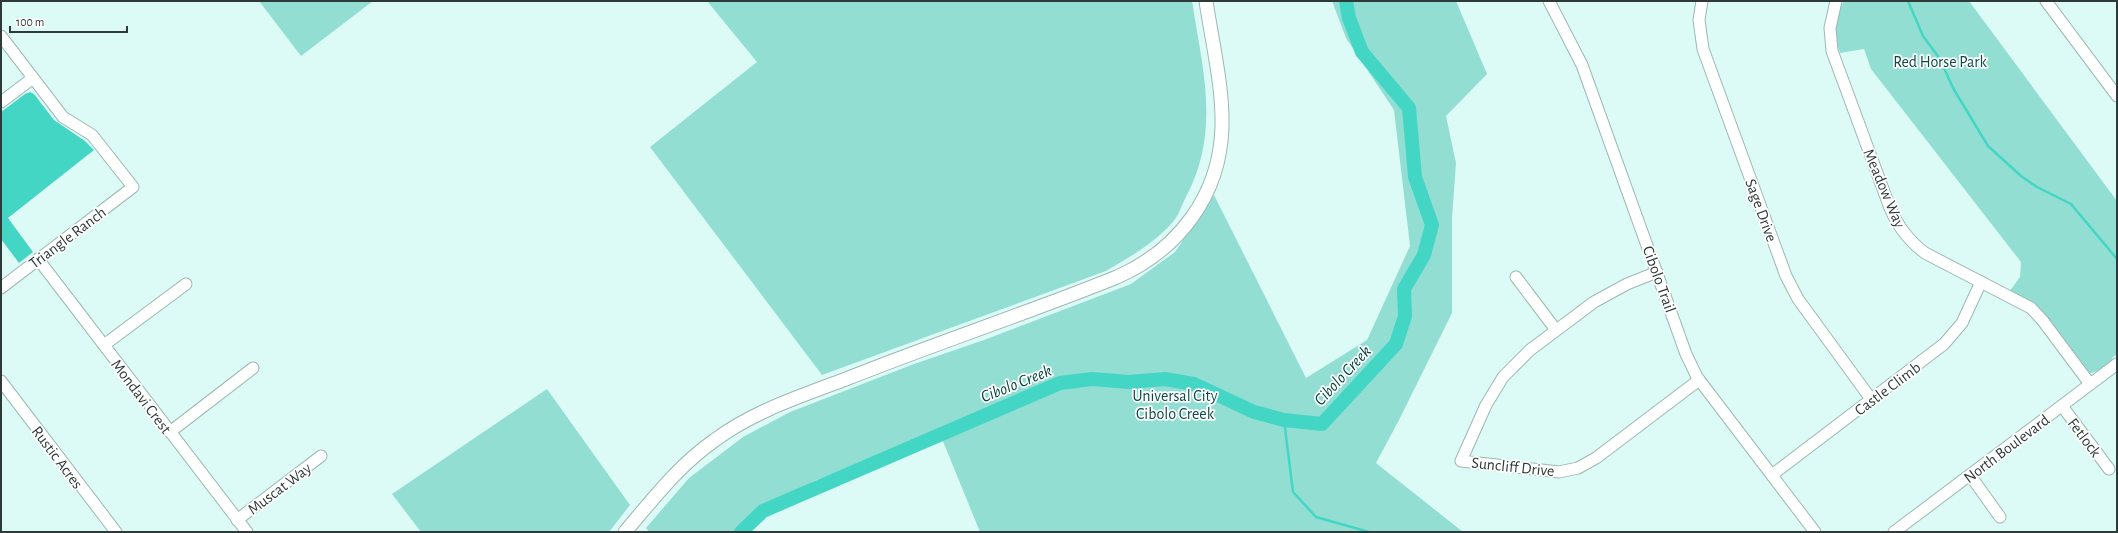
<svg xmlns="http://www.w3.org/2000/svg" width="2118" height="533" font-family="'Alegreya Sans',sans-serif">
<rect width="100%" height="100%" fill="#ddfbf6"/>
<g fill="#93ded3">
<polygon points="259,1 373,1 301,56"/>
<path d="M707 1H1192C1203 72 1221 132 1185 199 1181 207 1178 217 1172 223 1153 244 1130 257 1106 271L822 375 650 147 757 62Z"/>
<polygon points="1332,1 1456,1 1487,74 1446,116 1456,163 1452,218 1452,313 1399,420 1376,463 1463,532 980,532 940,434 814,481 735,532 649,532 646,528 689,478 743,437 790,412 914,364 984,340 1131,284 1175,252 1214,195 1306,378 1367,340 1410,246 1394,110 1346,38"/>
<polygon points="1844,1 1969,1 2117,201 2117,354 2112,358 2116,365 2088,374 2009,292 2020,277 2021,262 1871,69 1864,49 1840,53 1834,34 1840,8"/>
<polygon points="547,389 630,505 609,532 421,532 392,494"/>
</g>
<polygon fill="#44d6c5" points="30,92 34,94 54,120 85,141 94,150 8,218 33,252 19,263 1,239 1,112 25,94"/>
<g fill="none" stroke-linecap="round" stroke-linejoin="round">
<g stroke="#44d6c5" stroke-width="2.5">
<polyline points="1908,1 1923,36 1940,59 1953,88 1988,146 2021,176 2037,187 2071,204 2117,259"/>
<polyline points="1284,420 1293,492 1316,517 1369,532"/>
</g>
<polyline stroke="#44d6c5" stroke-width="14" points="741,532 763,511 1060,383 1092,379 1129,382 1165,379 1194,384 1254,412 1284,420 1322,424 1396,344 1405,316 1404,289 1424,255 1432,225 1415,177 1409,108 1362,52 1349,18 1346,1"/>
<defs>
<g id="minor">
<polyline points="1549,1 1582,65 1686,354 1697,377 1815,532"/>
<polyline points="1702,1 1699,20 1703,49 1786,276 1798,299 1871,399"/>
<path d="M1836 1 1830 28 1832 51 1890 208C1898 227 1909 241 1925 253L2031 308 2043 321 2090 384"/>
<polyline points="2046,1 2117,96"/>
<polyline points="1,36 63,117 92,135 133,187 1,288"/>
<polyline points="1,102 33,78"/>
<polyline points="38,259 247,532"/>
<polyline points="1657,272 1627,284 1594,302 1530,350 1503,377 1486,405 1461,461 1559,472 1578,468 1596,458 1699,380"/>
<polyline points="1516,277 1556,330"/>
<polyline points="104,345 186,284"/>
<polyline points="1,381 116,532"/>
<polyline points="2062,406 2109,469"/>
<polyline points="170,432 253,368"/>
<polyline points="1772,475 1944,344 1962,323 1981,282"/>
<polyline points="1970,475 2000,517"/>
<polyline points="237,520 321,456"/>
<polyline points="1894,532 2117,364"/>
</g>
<path id="major" d="M625 532C653 499 679 465 715 440 754 411 801 396 846 379 936 343 1028 313 1117 277 1178 250 1220 196 1222 127 1223 86 1212 42 1206 1"/>
</defs>
<use href="#minor" stroke="#9bb8b3" stroke-width="13"/>
<use href="#major" stroke="#9bb8b3" stroke-width="15"/>
<use href="#minor" stroke="#fff" stroke-width="11"/>
<use href="#major" stroke="#fff" stroke-width="13"/>
</g>
<g text-anchor="middle" stroke-width="3.5" stroke-linejoin="round" paint-order="stroke">
<g font-size="16" fill="#0c4b45" stroke="#fff">
<text x="1940" y="67">Red Horse Park</text>
<text x="1175" y="401">Universal City<tspan x="1175" dy="18">Cibolo Creek</tspan></text>
</g>
<g font-size="16" fill="#2e3a38" stroke="#fff">
<text transform="translate(1885 188) rotate(67)" y="6">Meadow Way</text>
<text transform="translate(1762 210) rotate(70)" y="6">Sage Drive</text>
<text transform="translate(67 237) rotate(-37)" y="6">Triangle Ranch</text>
<text transform="translate(1660 279) rotate(70)" y="6">Cibolo Trail</text>
<text transform="translate(1887 388) rotate(-37)" y="6">Castle Climb</text>
<text transform="translate(142 396) rotate(53)" y="6">Mondavi Crest</text>
<text transform="translate(2085 437) rotate(53)" y="6">Fetlock</text>
<text transform="translate(2006 448) rotate(-37)" y="6">North Boulevard</text>
<text transform="translate(58 457) rotate(53)" y="6">Rustic Acres</text>
<text transform="translate(1513 466) rotate(6)" y="6">Suncliff Drive</text>
<text transform="translate(279 488) rotate(-37)" y="6">Muscat Way</text>
</g>
<g font-size="17" font-style="italic" fill="#054741" stroke="#fff">
<text transform="translate(1342 375) rotate(-47)" y="6">Cibolo Creek</text>
<text transform="translate(1016 383) rotate(-22)" y="6">Cibolo Creek</text>
</g>
</g>
<rect width="2118" height="533" fill="none" stroke="#2e3a38" stroke-width="4"/>
<path d="M10 26v6h117v-6" fill="none" stroke="#2e3a38" stroke-width="2"/>
<text x="16" y="26" font-size="12" fill="#2e3a38" stroke="#ffffff" stroke-width="3" paint-order="stroke">100 m</text>
</svg>
